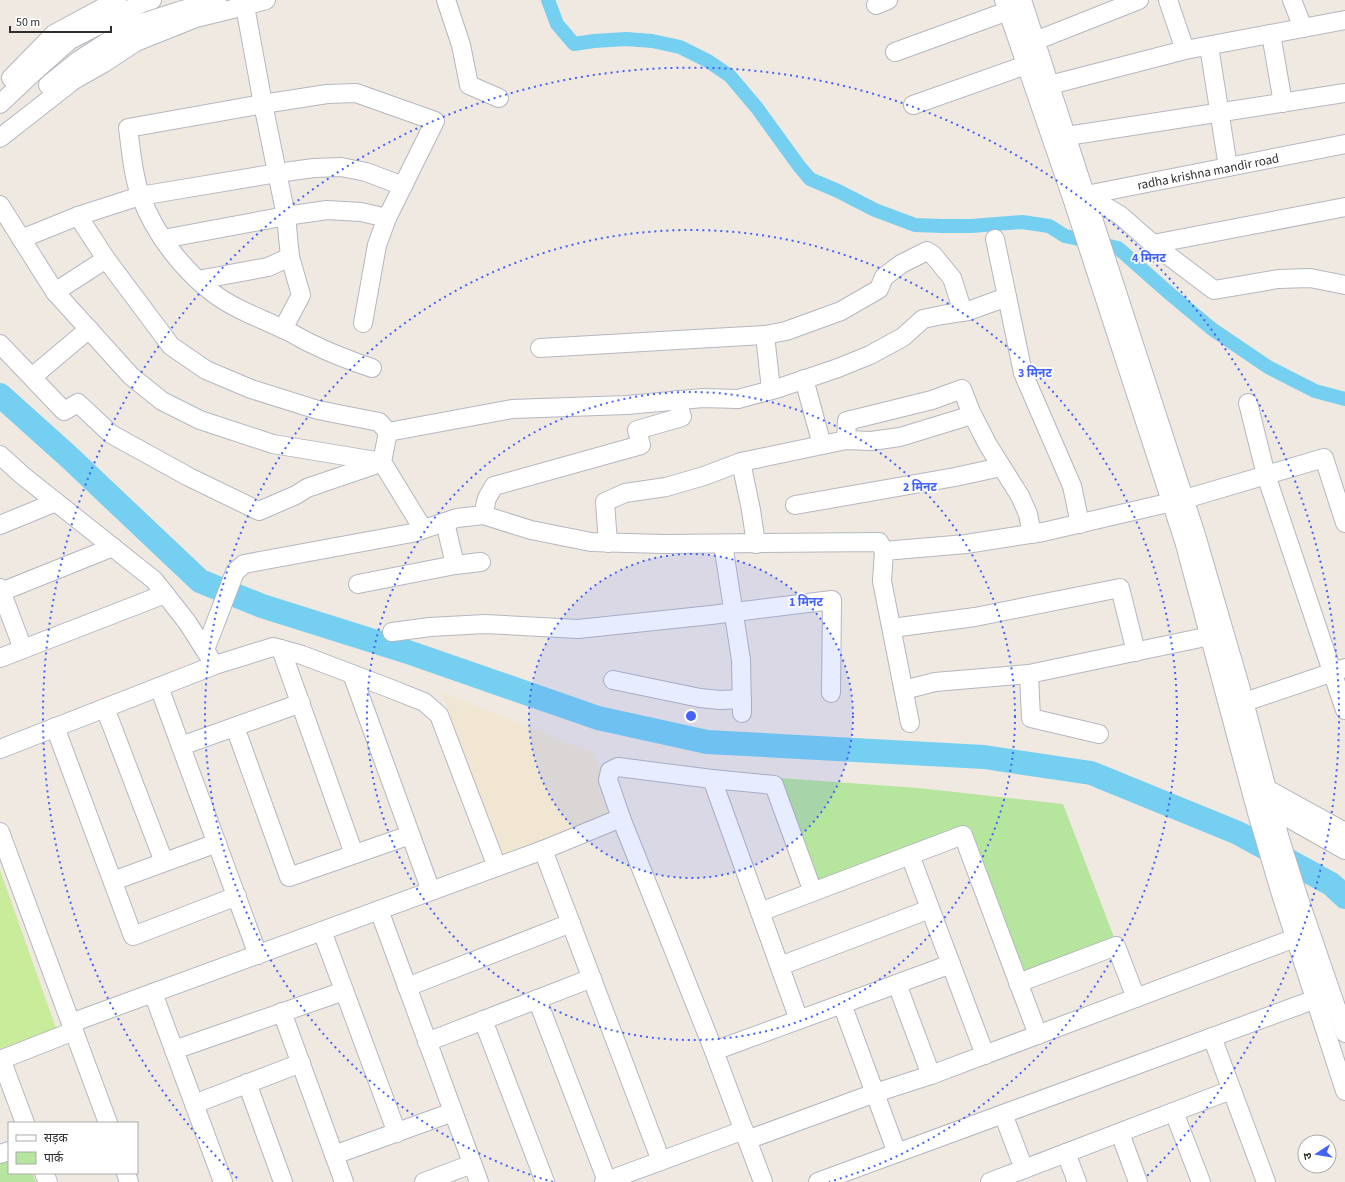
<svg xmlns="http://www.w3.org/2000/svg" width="1345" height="1182" font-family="'Source Sans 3','Noto Sans Devanagari',sans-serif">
<rect width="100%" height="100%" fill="#efe9e1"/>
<polygon fill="#f0e6d1" points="442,692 594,753 617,813 501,854"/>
<g fill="#b6e59e">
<polygon points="780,778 918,788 1063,804 1115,940 1022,976 966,828 818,882"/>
<polygon points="9,1158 9,1173 32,1173 36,1182 0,1182 0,1162"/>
</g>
<polygon fill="#c9ec9a" points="0,870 56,1028 0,1049"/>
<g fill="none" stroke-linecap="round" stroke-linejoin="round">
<polyline stroke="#75cff0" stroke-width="14" points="548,0 557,24 574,44 594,41 626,39 652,41 680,47 708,61 730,76 757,108 799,166 810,179 838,191 875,210 915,225 942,226 971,226 1022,222 1049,226 1065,236 1118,248 1169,293 1212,329 1268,367 1315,391 1345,399"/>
<polyline stroke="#75cff0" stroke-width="24" points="0,395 70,458 200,581 262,606 405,651 598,718 707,742 984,757 1091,773 1238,833 1331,884 1345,897"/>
<defs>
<g id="minor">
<polyline points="446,0 461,45 469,85 499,98"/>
<polyline points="1004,0 1072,198 1184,541 1257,813 1280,891 1345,1091"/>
<polyline points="1022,0 1196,535 1240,686 1280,839 1299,899 1345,1033"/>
<polyline points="1168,0 1185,50"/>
<polyline points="1292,0 1303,28"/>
<polyline points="876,5 888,0"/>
<polyline points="245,6 263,104 286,216 290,257 301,295 283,329"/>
<polyline points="1271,34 1283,103"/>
<polyline points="1035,41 1139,0"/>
<polyline points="1209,46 1228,167"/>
<polyline points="895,52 1008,11"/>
<polyline points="11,78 54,34 117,0"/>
<polyline points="48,85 79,60 132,26 179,11 217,0"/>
<polyline points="1050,85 1185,50 1345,20"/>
<polyline points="0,104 35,71 70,40 142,3 152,0"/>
<polyline points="913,105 1026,65"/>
<polyline points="1067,136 1345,93"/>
<polyline points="0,138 74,80 104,63 136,42 196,18 245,6 266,0"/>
<polyline points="1086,195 1120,215 1153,244 1214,290 1278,279 1310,278 1345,285"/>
<polyline points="1081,196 1345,144"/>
<polyline points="0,205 55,292 131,376 162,401 200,420 273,444 382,462"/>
<polyline points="78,216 106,259 171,346 206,370 251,389 318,410 379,422 388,432"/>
<polyline points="21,239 78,216 140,196 277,173 314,168 341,167 366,172 403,186"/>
<polyline points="163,239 286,216 327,210 361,212 387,218"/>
<polyline points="995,239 1023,373 1072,486 1080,524"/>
<polyline points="1153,244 1345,207"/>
<polyline points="198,280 268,267 290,257"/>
<polyline points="55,292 106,259"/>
<path d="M363 323 377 245 387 218 435 121 356 93 327 94 263 104 128 128C131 150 133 177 141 197 155 234 182 269 213 293 234 309 260 318 283 329 293 333 301 339 310 343 330 353 351 361 372 368"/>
<polyline points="765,335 771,390"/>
<polyline points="0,344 64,411 78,403 111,434 189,477 259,511 296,495 307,488 380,463"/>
<polyline points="540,348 765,335 786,331 841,311 879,289 884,277 901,264 927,251 933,255 952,278 963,312"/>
<polyline points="32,377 89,329"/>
<polyline points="804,379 822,445"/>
<polyline points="1248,403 1266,475 1345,710"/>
<polyline points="846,440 847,421 932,400 962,389 971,412 988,445 1020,496 1028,514 1032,534"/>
<polyline points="0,455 22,475 154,580 187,622 210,658"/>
<polyline points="741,462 751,510 756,544"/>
<polyline points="795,505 955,477 1001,467"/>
<polyline points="483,515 487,498 494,486 641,445 637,430 682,417 677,400"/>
<polyline points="445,522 455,565"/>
<polyline points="0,525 56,502"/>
<polyline points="423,529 382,462 388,432 512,409 627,405 703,398 738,399 779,388 838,368 870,355 903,337 923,319 942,315 968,311 1007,297"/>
<polyline points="608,543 605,502 625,493 666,487 704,476 741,462 846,440 871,441 900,437 972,415"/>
<polyline points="723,544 741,660 742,713"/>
<polyline points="884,551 882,581 910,723"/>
<polyline points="358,584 455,565 481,562"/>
<polyline points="0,588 23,649"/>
<polyline points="1,592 113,547"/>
<polyline points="892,628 975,617 1120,588 1136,652"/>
<polyline points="392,632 430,627 485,624 578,629 711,615 832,600 831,693"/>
<polyline points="281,649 354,854"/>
<polyline points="205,650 235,572 244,564 412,533 457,518 483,515 531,530 591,542 664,544 879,542 884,551 966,544 1043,532 1185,499 1324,458 1345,523"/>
<polyline points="0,658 165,594"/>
<polyline points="352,674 431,891"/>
<polyline points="1029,674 1031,718 1099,734"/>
<polyline points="613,680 700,698 720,700 742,699"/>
<polyline points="159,687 258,955"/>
<polyline points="904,690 935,682 1029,674 1210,636"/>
<polyline points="1233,706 1345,668"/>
<polyline points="105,708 164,862"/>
<polyline points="55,727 133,936 237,896"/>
<polyline points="235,727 289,877 410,835"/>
<polyline points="181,746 301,703"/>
<polyline points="0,749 215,665 273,647 302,655 394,690 424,702 439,715 497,867"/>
<polyline points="712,779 799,1020"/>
<polyline points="1261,792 1267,789 1345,832"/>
<polyline points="1267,806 1345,850"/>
<polyline points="0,832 108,1123"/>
<polyline points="543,850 661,1161"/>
<polyline points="910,855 985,1055"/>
<polyline points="113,881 217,843"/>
<polyline points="379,910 479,1182"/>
<polyline points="760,912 963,835 1038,1035"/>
<polyline points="322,931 397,1133"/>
<polyline points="780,966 930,909"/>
<polyline points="1018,983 1116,946 1136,998"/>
<polyline points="897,984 931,1075"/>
<polyline points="407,987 571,923"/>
<polyline points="153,993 223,1182"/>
<polyline points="537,999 607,1181"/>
<polyline points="842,1004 897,1153"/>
<polyline points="282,1012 344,1182"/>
<polyline points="483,1020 545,1182"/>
<polyline points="71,1023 543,850 621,818"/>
<polyline points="1212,1037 1266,1182"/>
<polyline points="427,1042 592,978"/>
<polyline points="174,1050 344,991"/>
<polyline points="714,1051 951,964"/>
<polyline points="1,1059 25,1123"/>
<polyline points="0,1060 74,1031"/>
<polyline points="247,1083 283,1182"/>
<polyline points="194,1104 301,1063"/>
<polyline points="1174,1112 1201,1182"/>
<polyline points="1003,1114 1024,1169"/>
<polyline points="1120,1133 1138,1182"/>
<polyline points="747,1140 875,1093 931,1075 1295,938"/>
<polyline points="1066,1153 1077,1182"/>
<polyline points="0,1154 9,1151"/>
<polyline points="334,1155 453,1112"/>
<polyline points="44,1173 48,1182"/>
<polyline points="126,1173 129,1182"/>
<polyline points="424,1182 472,1164"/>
<polyline points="604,1182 744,1130"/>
<polyline points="763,1182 714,1051 621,818 608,780 610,771 618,767 712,779 774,785 813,892"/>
<polyline points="818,1182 1327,995"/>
<polyline points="990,1182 1231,1090"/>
</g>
</defs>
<use href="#minor" stroke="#b4b7c1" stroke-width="20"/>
<use href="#minor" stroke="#fff" stroke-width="18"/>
</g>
<circle cx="691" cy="716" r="162" fill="#4264fb" fill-opacity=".12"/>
<g fill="none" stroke="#4264fb" stroke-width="2" stroke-dasharray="2 4">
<circle cx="691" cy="716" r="162"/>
<circle cx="691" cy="716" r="324"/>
<path d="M553 1182A486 486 0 1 1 829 1182"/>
<path d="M237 1178A648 648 0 1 1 1145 1178"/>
</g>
<g text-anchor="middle" stroke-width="3.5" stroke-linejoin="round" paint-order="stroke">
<g font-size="13" fill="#2e2e2e" stroke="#fff">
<text transform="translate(1208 171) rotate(-11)" y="5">radha krishna mandir road</text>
</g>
</g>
<circle cx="691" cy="716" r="6" fill="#4264fb" stroke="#fff" stroke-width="2"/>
<g font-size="12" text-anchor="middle" font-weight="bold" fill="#4264fb" stroke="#fff" stroke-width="3.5" stroke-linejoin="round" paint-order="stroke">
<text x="1149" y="262">4 मिनट</text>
<text x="1035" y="377">3 मिनट</text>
<text x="920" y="491">2 मिनट</text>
<text x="806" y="606">1 मिनट</text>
</g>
<rect x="8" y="1122" width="130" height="52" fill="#ffffff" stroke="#ababab"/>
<rect x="16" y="1135" width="20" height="6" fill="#ffffff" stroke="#ababab"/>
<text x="44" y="1142" font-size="12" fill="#2e2e2e">सड़क</text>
<rect x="16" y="1152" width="20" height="12" fill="#b6e59e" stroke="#ababab"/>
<text x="44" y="1162" font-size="12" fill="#2e2e2e">पार्क</text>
<g transform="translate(1317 1154) rotate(258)"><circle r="19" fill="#ffffff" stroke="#ababab"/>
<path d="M0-3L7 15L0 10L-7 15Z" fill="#4264fb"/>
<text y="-6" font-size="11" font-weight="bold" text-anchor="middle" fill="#2e2e2e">उ</text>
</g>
<path d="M10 26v6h101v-6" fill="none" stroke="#2e2e2e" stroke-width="2"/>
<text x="16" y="26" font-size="12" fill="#2e2e2e" stroke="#ffffff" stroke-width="3" paint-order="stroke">50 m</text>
</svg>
